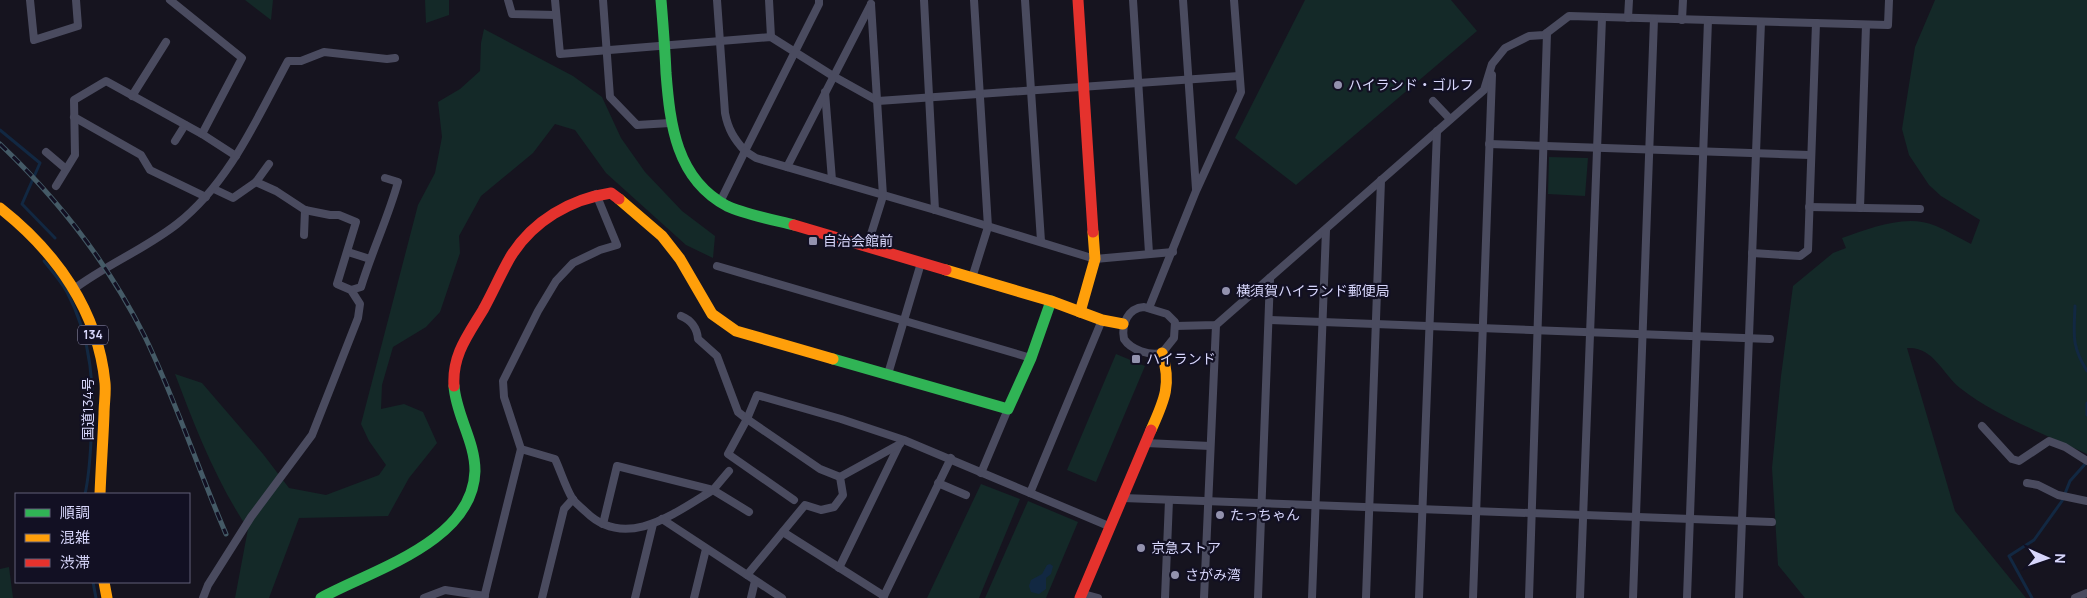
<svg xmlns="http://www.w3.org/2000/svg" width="2087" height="598" font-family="Manrope,'Noto Sans JP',sans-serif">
<rect width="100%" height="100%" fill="#16141f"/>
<g fill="#142928">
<polygon points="245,0 273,0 271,20"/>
<polygon points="425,0 449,0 449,15 426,23"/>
<polygon points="1305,0 1451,0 1477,31 1296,185 1235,138"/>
<path d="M1935 0H2087V454C2045 434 1997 417 1960 388 1942 373 1933 346 1907 348L1955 511 2026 598H1805L1778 565 1772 468 1781 376 1793 286 1833 253 1846 248 1842 238C1871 228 1907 213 1936 226 1948 231 1959 238 1971 244L1980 220 1941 196 1929 185 1909 155 1902 129 1915 47Z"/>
<path d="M484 29 573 76 602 97 621 138 645 172 682 211 715 236 713 258 686 245 606 173 575 130 555 124 533 153 481 196 459 236 460 253 440 312 426 327 393 347 382 385 381 409 404 404 423 412 437 443 409 478 388 516 299 518 269 598H235L248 529C216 481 195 427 175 374L202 383 263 454 289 488 326 495 379 475 386 465 369 441 361 424 418 205 435 173 442 137 438 102 460 89 480 71 481 43Z"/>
<polygon points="1549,157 1588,158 1585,196 1548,194"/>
<polygon points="1116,354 1145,366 1096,482 1067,470"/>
<polygon points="981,484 1020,499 979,598 927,598"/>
<polygon points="1028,501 1078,522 1046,598 985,598"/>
<polygon points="9,567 13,598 0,598 0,569"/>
</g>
<polygon fill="#122842" points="1050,564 1053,566 1051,574 1046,578 1046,589 1039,594 1031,592 1029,586 1031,580 1042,574 1047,565"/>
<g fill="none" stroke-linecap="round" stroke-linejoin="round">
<g stroke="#122842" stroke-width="3">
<polyline points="0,130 40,163 22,204 55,238"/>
<path d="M44 261C52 271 61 281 67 292 92 339 95 390 91 441 90 459 89 477 85 494"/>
<path d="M2075 306C2074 335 2071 345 2087 371"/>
<polyline points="2087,403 2087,415"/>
<polyline points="93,582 96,598"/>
<polyline points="2032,598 2009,556 2034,540 2062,501 2070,481 2086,463"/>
</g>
<g stroke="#4a4b5f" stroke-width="8">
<polyline points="30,0 34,40 78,26 76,0"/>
<polyline points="170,0 242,58 202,134"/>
<polyline points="508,0 512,14 556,15"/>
<polyline points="555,0 560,54 771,37 833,76 878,101 1239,76"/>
<polyline points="603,0 610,97 637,125 670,123"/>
<path d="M717 0 725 113C728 129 734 139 745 151L819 4V0"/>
<polyline points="769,0 771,37"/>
<polyline points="924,0 935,210"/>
<polyline points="1025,0 1041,241"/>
<polyline points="1133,0 1149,253"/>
<polyline points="1183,0 1196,189"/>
<polyline points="1628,18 1629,0"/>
<polyline points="1682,20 1683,0"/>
<polyline points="825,92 832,180"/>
<polyline points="132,96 166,42"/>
<polyline points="1433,101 1450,119"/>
<polyline points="74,117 141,155 150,170 206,197"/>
<polyline points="175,141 185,125"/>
<polyline points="1489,144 1810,155"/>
<polyline points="46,152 66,169"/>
<polyline points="787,167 871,4"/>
<polyline points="56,186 75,155 74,100 106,81 202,134 236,156"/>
<polyline points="214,189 233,198 256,182 269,164"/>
<polyline points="720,202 745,151 756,158 935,210 1095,259 1173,252"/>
<polyline points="1809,207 1920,209"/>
<polyline points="1860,208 1866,25"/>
<polyline points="304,235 305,210"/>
<polyline points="867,247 883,196 871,4"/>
<polyline points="348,252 370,259"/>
<polyline points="1752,253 1800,256 1808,250 1816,23"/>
<polyline points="717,266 1031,358"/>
<polyline points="972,278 988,227 974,0"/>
<path d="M74 289C106 265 145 249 177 224 230 182 257 118 288 61H301L324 52 387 59 395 58"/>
<path d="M351 290 361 287C372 251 388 218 398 182L385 178"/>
<path d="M1144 307 1167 314 1175 322 1174 338 1162 353C1150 356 1131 350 1124 339 1121 324 1128 308 1144 307Z"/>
<polyline points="1149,308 1196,191 1241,92 1234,0"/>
<path d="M681 316C691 320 697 328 698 339L717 356 738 412 747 419 728 454 794 500"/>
<polyline points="1269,320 1770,339"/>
<polyline points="1175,326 1216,325 1484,90 1492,64 1505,48 1529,36 1544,35 1569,16 1888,25 1889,0"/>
<polyline points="888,374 921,263"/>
<polyline points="1982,426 2012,459 2019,461 2049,441 2065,447 2087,461"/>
<polyline points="1146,443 1210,446"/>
<path d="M521 449 555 459C561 472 565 486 572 498 575 503 581 507 586 512 626 551 675 513 713 490L749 512"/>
<polyline points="981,473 1008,409"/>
<polyline points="840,477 820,469 747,419 757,395 841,419 904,440 1111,527"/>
<polyline points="938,483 966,495"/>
<polyline points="2027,483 2038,485 2058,495 2087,501"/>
<polyline points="1030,493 1102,320"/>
<polyline points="1123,498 1772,522"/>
<polyline points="662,519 782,598"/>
<polyline points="603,524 617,466 713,490 729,471"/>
<polyline points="783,532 884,596"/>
<polyline points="839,568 899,445"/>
<polyline points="747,575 805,505 821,510 834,507 843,495 840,477 900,444"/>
<polyline points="1087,595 1098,598"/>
<polyline points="203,598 208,585 251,517 312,435 358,318 360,304 351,290 337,284 356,222 339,215 330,215 305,210 276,191 256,182"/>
<polyline points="424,598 445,590 485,596"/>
<polyline points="484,598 521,449 504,397 503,381 538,311 556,281 573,263 600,250 617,245 596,194"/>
<polyline points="542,598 564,509 573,499"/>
<polyline points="635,598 653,524"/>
<polyline points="694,598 706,549"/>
<polyline points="751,598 755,581"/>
<polyline points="883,598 951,458"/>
<polyline points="1165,598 1169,500"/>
<polyline points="1204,598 1216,325"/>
<polyline points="1258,598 1270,278"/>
<polyline points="1312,598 1326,230"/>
<polyline points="1366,598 1381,180"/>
<polyline points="1419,598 1437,131"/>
<polyline points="1473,598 1492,75"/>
<polyline points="1529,598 1547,33"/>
<polyline points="1580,598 1602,18"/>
<polyline points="1633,598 1654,19"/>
<polyline points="1687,598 1708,20"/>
<polyline points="1739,598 1761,22"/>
<polyline points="2075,598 2087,593"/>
</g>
<g stroke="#30b455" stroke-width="11">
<path d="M661 0C663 24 665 49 666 73 670 124 676 179 727 206 744 214 774 220 794 225"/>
<polyline points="833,359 1008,409 1031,358 1051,301"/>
<path d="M321 598C372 570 473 542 475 471 475 441 456 415 454 386"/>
</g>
<g stroke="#ff9f0a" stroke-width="11">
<polyline points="619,199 662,236 680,259 712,314 736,331 833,359"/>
<path d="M0 208C56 252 98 311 105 383 106 393 104 404 104 414 103 441 101 467 100 494"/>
<polyline points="946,270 1051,301 1102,320 1123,324"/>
<polyline points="1080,312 1095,259 1093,232"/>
<path d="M1151 430C1164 401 1172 385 1162 353"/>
<polyline points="104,582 107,598"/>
</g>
<g stroke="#e5322d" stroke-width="11">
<polyline points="1078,0 1093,232"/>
<polyline points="794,225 946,270"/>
<path d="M454 386C452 355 468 335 483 310 493 292 501 273 511 256 533 221 570 199 611 193L619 199"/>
<polyline points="1080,598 1151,430"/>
</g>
<defs>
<path id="rail" d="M0 144C60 201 108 263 145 337 176 401 198 469 226 534"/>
</defs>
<use href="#rail" stroke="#445a66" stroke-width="5"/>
<use href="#rail" stroke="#121023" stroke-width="3" stroke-dasharray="9" stroke-linecap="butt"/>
</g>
<g fill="#9392ae" stroke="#121023" stroke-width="2">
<circle cx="1338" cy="85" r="5"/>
<rect x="808" y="236" width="10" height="10" rx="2.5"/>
<circle cx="1226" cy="291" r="5"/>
<rect x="1131" y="354" width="10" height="10" rx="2.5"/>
<circle cx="1220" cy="515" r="5"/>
<circle cx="1141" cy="548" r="5"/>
<circle cx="1175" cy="575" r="5"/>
</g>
<g text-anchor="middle" stroke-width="4.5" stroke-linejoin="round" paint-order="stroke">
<rect fill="#121023" stroke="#9c9bba" stroke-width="1" x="78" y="325.5" width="30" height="19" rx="4"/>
<g font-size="12" font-weight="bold" fill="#d7d6fb">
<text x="93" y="339">134</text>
</g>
<g font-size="14" fill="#d7d6fb" stroke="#121023" text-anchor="start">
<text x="1348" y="90">ハイランド・ゴルフ</text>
<text x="823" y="246">自治会館前</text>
<text x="1236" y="296">横須賀ハイランド郵便局</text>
<text x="1146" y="364">ハイランド</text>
<text x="1230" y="520">たっちゃん</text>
<text x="1151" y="553">京急ストア</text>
<text x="1185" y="580">さがみ湾</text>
</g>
<g font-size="14" fill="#d7d6fb" stroke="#121023">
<text transform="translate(88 409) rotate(-90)" y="5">国道134号</text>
</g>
</g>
<rect x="15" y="493" width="175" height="90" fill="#121023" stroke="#615f79"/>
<rect x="25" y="509" width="25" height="8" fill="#30b455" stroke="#615f79"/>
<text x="60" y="518" font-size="15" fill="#d7d6fb">順調</text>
<rect x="25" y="534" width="25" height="8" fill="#ff9f0a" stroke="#615f79"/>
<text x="60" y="543" font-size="15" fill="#d7d6fb">混雑</text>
<rect x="25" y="559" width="25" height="8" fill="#e5322d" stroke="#615f79"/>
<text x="60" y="568" font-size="15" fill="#d7d6fb">渋滞</text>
<g transform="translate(2047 558) rotate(92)" stroke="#121023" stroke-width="4" paint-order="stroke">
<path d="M0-4L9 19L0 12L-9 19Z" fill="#d7d6fb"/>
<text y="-8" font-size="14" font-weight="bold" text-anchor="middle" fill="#d7d6fb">N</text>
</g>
</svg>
